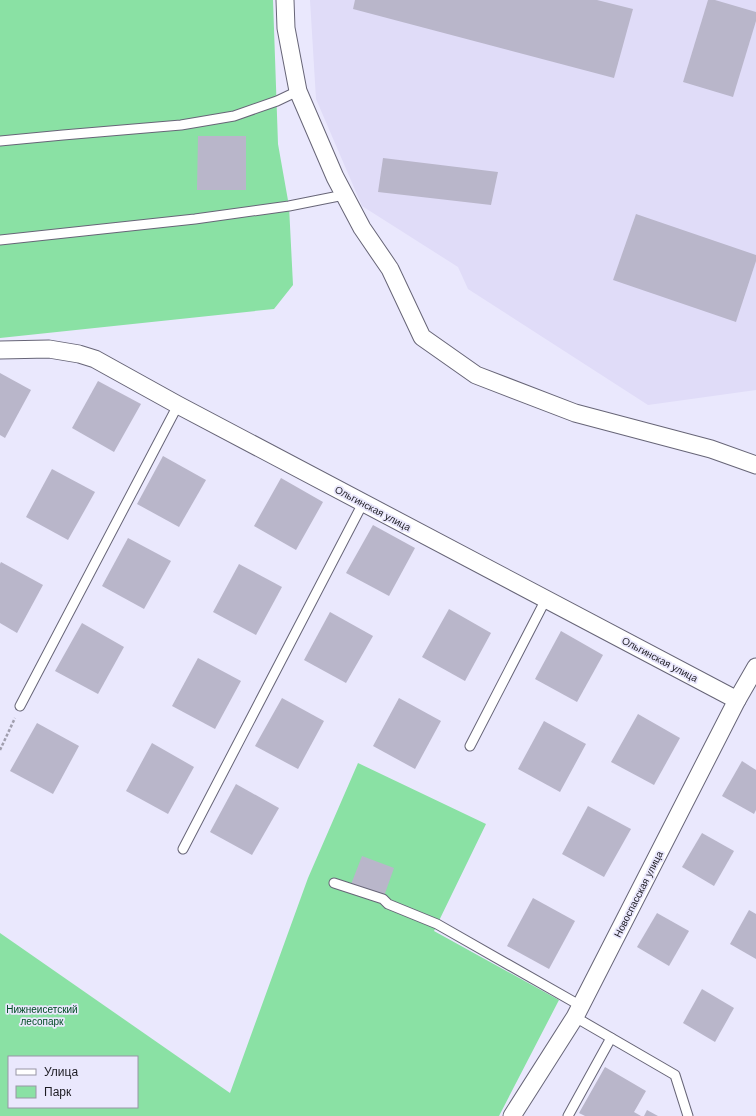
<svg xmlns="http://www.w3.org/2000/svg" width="756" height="1116" font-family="Arial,sans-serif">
<rect width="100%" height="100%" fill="#eae8fd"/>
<polygon fill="#e0dcf8" points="310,0 756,0 756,390 648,405 468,289 458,267 362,206 316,99"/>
<g fill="#8ae1a4" fill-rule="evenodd">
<polygon points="0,0 273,0 278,144 289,206 293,285 274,309 0,338"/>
<path d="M358 763 486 824 434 931 559 1000 499 1116H0V933L230 1093 308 878ZM9 1057H137V1107H9Z"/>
</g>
<g fill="#b9b6ca">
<polygon points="355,0 597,0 633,9 614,78 353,9"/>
<polygon points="708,0 715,0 756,12 756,21 733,97 683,82"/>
<polygon points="198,136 246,136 246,190 197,190"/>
<polygon points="383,158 498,172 491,205 378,192"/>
<polygon points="636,214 756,255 756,261 736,322 613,280"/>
<polygon points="0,373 31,390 5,438 0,435"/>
<polygon points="98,381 141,404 114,452 72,428"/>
<polygon points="163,456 206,480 179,527 137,504"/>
<polygon points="52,469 95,492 68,540 26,517"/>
<polygon points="281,478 323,502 296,550 254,526"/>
<polygon points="373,525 415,548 389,596 346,573"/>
<polygon points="128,538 171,561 144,609 102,586"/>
<polygon points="1,562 43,585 17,633 0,623 0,564"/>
<polygon points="239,564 282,587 256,635 213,612"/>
<polygon points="449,609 491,633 465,681 422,657"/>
<polygon points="330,612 373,636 346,683 304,660"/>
<polygon points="82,623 124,647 98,694 55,671"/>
<polygon points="561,631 603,655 577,702 535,679"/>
<polygon points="198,658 241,681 215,729 172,706"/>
<polygon points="282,698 324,721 298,769 255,746"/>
<polygon points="399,698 441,721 415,769 373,746"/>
<polygon points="638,714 680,738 654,785 611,762"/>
<polygon points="544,721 586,744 560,792 518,769"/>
<polygon points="37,723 79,746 53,794 10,771"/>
<polygon points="152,743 194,767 168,814 126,791"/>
<polygon points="742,761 756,770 756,810 754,814 722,796"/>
<polygon points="236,784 279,808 252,855 210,832"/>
<polygon points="588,806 631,829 604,877 562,854"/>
<polygon points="702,833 734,851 714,886 682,867"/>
<polygon points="362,856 394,868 383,899 350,887"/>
<polygon points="533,898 575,921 549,969 507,946"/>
<polygon points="749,910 756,914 756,959 730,944"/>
<polygon points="657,913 689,931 669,966 637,947"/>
<polygon points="702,989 734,1008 715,1042 683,1023"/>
<polygon points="605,1067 646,1091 634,1112 641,1116 585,1116 579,1113"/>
<polygon points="647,1110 658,1116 644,1116"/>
</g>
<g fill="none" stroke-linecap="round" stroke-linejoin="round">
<defs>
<g id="lane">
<polyline points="0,141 63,135 181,125 234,116 277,101 298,91"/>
<polyline points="0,240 195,219 289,206 344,195"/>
<polyline points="20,706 178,405"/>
<polyline points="470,746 546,599"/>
<polyline points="183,849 363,503"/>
<polyline points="334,883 383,899 388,904 437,924 581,1006"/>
<polyline points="575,1017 675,1075 688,1116"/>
<polyline points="568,1116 611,1038"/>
</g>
<g id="street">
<polyline points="285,0 286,28 298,91 335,177 362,228 390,269 422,337 476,375 575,413 711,449 756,465"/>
<polyline points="0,350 49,349 79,354 95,359 178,405 737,700"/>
<polyline points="512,1116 575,1017 737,700 756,667"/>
</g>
</defs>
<use href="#lane" stroke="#676577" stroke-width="11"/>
<use href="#street" stroke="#676577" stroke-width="19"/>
<polyline stroke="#a09eae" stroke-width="2.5" stroke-dasharray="3 2" stroke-linecap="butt" points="0,750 15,718"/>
<use href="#lane" stroke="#fff" stroke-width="9"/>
<use href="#street" stroke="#fff" stroke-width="17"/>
</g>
<g text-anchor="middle" stroke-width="3.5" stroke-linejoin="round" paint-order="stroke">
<g font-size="10" fill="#1d1c23" stroke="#eae8fd">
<text transform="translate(373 508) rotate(28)" y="4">Ольгинская улица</text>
<text transform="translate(660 659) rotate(28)" y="4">Ольгинская улица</text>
<text transform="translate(638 894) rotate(-63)" y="4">Новоспасская улица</text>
</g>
<g font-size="10" fill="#004b24" stroke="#eae8fd">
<text x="42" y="1013">Нижнеисетский<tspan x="42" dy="12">лесопарк</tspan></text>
</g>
</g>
<rect x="8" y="1056" width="130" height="52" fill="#eae8fd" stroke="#9896a6"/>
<rect x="16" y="1069" width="20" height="6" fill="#ffffff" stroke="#9896a6"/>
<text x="44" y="1076" font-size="12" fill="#1d1c23">Улица</text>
<rect x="16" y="1086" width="20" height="12" fill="#8ae1a4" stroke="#9896a6"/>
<text x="44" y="1096" font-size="12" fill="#1d1c23">Парк</text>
</svg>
